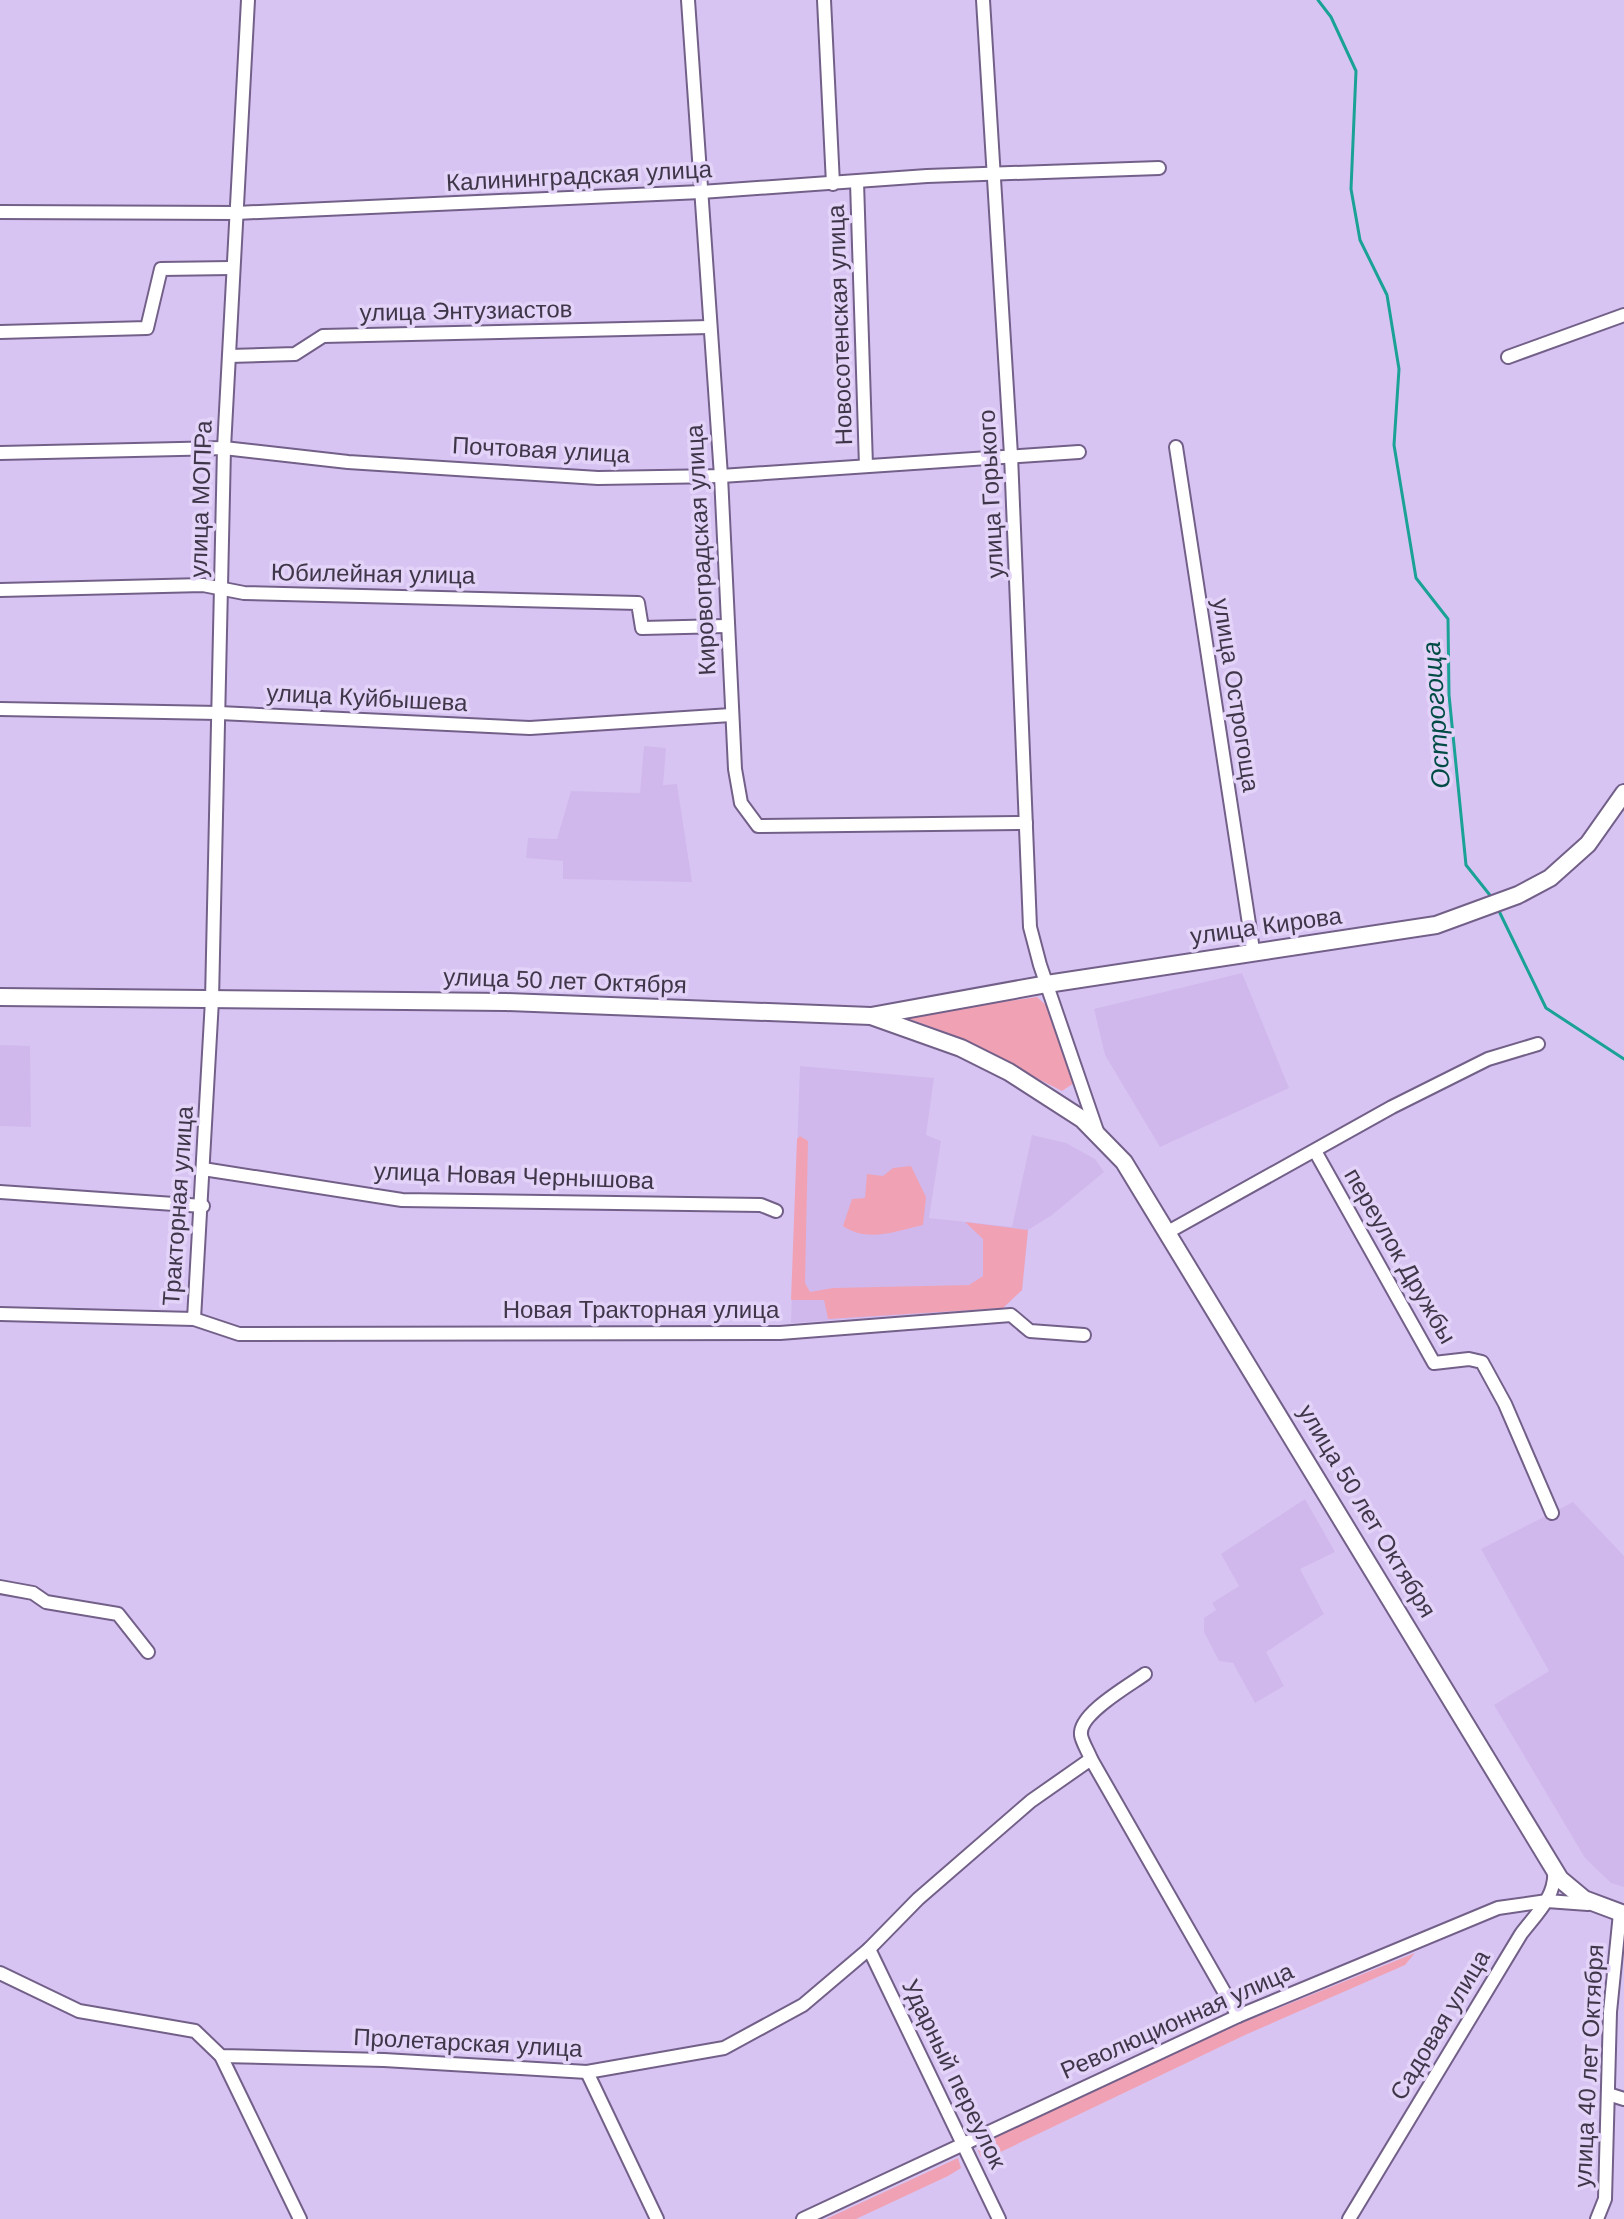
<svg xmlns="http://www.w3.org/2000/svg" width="1624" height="2219" font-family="Arial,sans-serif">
<rect width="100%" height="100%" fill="#d8c4f2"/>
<g fill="#d0b8ed">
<polygon points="644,746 666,748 663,785 677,784 692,882 563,879 563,861 526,858 528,838 557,839 571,791 640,793"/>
<polygon points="1242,973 1289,1088 1160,1147 1105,1055 1094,1009"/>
<polygon points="0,1045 30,1046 31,1127 0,1126"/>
<polygon points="800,1066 934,1078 926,1135 941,1141 929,1218 1012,1227 1032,1135 1066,1143 1095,1159 1104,1172 1052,1215 1028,1230 1022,1290 1003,1308 791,1323"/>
<polygon points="1305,1499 1335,1552 1300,1569 1324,1614 1266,1652 1284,1686 1255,1703 1233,1663 1219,1661 1204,1632 1204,1618 1216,1610 1212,1603 1239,1586 1221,1554"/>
<polygon points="1573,1502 1624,1556 1624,1887 1611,1883 1585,1858 1494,1705 1549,1671 1481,1549"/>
</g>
<g fill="#f0a2b4">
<polygon points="1037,997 1047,1006 1074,1083 1062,1091 948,1033 901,1016"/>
<polygon points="800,1136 808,1141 805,1283 810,1292 833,1288 969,1285 983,1276 983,1239 965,1222 1028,1230 1022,1290 1003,1308 828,1319 824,1300 791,1300 797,1139"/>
<path d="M911 1166 926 1197 923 1225C896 1231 867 1243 843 1226L852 1199 865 1198 867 1174 883 1176 893 1168Z"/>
<polygon points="1415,1953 1405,1965 1245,2035 988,2158 980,2156 977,2146 1239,2024"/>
<polygon points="958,2158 961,2168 948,2176 856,2219 826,2219"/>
</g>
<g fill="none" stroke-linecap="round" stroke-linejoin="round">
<g stroke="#1aa296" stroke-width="3">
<polyline points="1318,0 1331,17 1356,71 1351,189 1360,240 1387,295 1399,369 1394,445 1416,578 1448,619 1449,695 1466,865 1493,899"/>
<polyline points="1498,909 1546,1008 1624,1059"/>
</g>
<defs>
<g id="minor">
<polyline points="688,0 721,476 735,769 741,803 758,826 1026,823"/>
<polyline points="824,0 833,184"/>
<polyline points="983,0 1011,455 1030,927 1040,965 1098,1134"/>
<polyline points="857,182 866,466"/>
<polyline points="0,212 236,213 701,192 927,176 1159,168"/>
<polyline points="0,332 147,328 161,269 231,268"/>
<polyline points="229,356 295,354 323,336 710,327"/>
<polyline points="1508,357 1624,315"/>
<polyline points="1176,447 1253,950"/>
<polyline points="0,453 224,448 348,462 598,478 721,476 1079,452"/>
<polyline points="0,590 203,585 244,593 638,603 642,628 726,626"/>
<polyline points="0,709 219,713 530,728 731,715"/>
<polyline points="1315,1151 1434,1363 1469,1359 1482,1362 1505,1404 1552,1513"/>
<polyline points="203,1169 402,1200 761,1205 776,1211"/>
<polyline points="0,1192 203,1206"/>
<polyline points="1168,1232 1392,1107 1488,1059 1538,1044"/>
<polyline points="0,1314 194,1319 212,1000 224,448 248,0"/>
<polyline points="194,1319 239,1334 780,1333 1011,1315 1030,1331 1084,1335"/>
<polyline points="0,1587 33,1593 46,1602 118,1614 148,1652"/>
<path d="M1091 1759C1088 1751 1082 1742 1081 1735 1078 1714 1130 1685 1145 1674"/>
<polyline points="869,1949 999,2219"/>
<polyline points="0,1973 79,2011 195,2031 221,2056 384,2060 587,2072 724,2048 803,2005 869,1949 918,1899 1031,1801 1091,1759 1238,2016"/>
<polyline points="221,2056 300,2219"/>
<polyline points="587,2072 657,2219"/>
<polyline points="1608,2094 1624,2099"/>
<polyline points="803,2219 1238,2016 1498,1908 1547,1901 1588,1904"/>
<path d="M1349 2219 1521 1934C1536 1914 1557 1896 1554 1869"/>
<polyline points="1597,2219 1605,2199 1610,2012 1620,1913"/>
</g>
<g id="major">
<polyline points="0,997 506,1002 871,1016 961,1048 1009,1072 1082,1119 1124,1162 1560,1879 1584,1899 1624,1914"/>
<polyline points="871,1016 1047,984 1436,925 1518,895 1550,878 1588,844 1624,793"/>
</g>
</defs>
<use href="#minor" stroke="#736089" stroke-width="16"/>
<use href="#major" stroke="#736089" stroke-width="20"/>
<use href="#minor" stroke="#fff" stroke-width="12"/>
<use href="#major" stroke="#fff" stroke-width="16"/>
</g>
<g text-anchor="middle" stroke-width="7" stroke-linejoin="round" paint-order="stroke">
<g font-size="24" fill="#3f3749" stroke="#e3d3f8">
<text transform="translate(579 176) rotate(-3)" y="8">Калининградская улица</text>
<text transform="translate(466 311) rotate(-1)" y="8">улица Энтузиастов</text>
<text transform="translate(840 325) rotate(-92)" y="8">Новосотенская улица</text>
<text transform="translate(541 450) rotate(3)" y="8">Почтовая улица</text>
<text transform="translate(991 494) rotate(-93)" y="8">улица Горького</text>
<text transform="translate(201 499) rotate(-88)" y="8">улица МОПРа</text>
<text transform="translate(701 550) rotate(-93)" y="8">Кировоградская улица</text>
<text transform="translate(373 574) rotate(1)" y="8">Юбилейная улица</text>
<text transform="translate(1236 695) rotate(81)" y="8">улица Острогоща</text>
<text transform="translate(367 698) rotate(3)" y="8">улица Куйбышева</text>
<text transform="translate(1266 926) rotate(-8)" y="8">улица Кирова</text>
<text transform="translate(565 981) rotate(2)" y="8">улица 50 лет Октября</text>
<text transform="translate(514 1176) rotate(2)" y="8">улица Новая Чернышова</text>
<text transform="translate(178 1206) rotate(-86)" y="8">Тракторная улица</text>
<text transform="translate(1400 1256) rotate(60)" y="8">переулок Дружбы</text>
<text x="641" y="1318">Новая Тракторная улица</text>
<text transform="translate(1367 1511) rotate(59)" y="8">улица 50 лет Октября</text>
<text transform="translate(1177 2021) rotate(-24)" y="8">Революционная улица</text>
<text transform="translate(1440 2025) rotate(-59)" y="8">Садовая улица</text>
<text transform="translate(468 2043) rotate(3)" y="8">Пролетарская улица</text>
<text transform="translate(1589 2066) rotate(-87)" y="8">улица 40 лет Октября</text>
<text transform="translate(954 2074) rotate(64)" y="8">Ударный переулок</text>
</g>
<g font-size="26" font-style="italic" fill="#004c45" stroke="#e3d3f8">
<text transform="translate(1436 715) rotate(-94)" y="9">Острогоща</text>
</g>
</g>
</svg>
